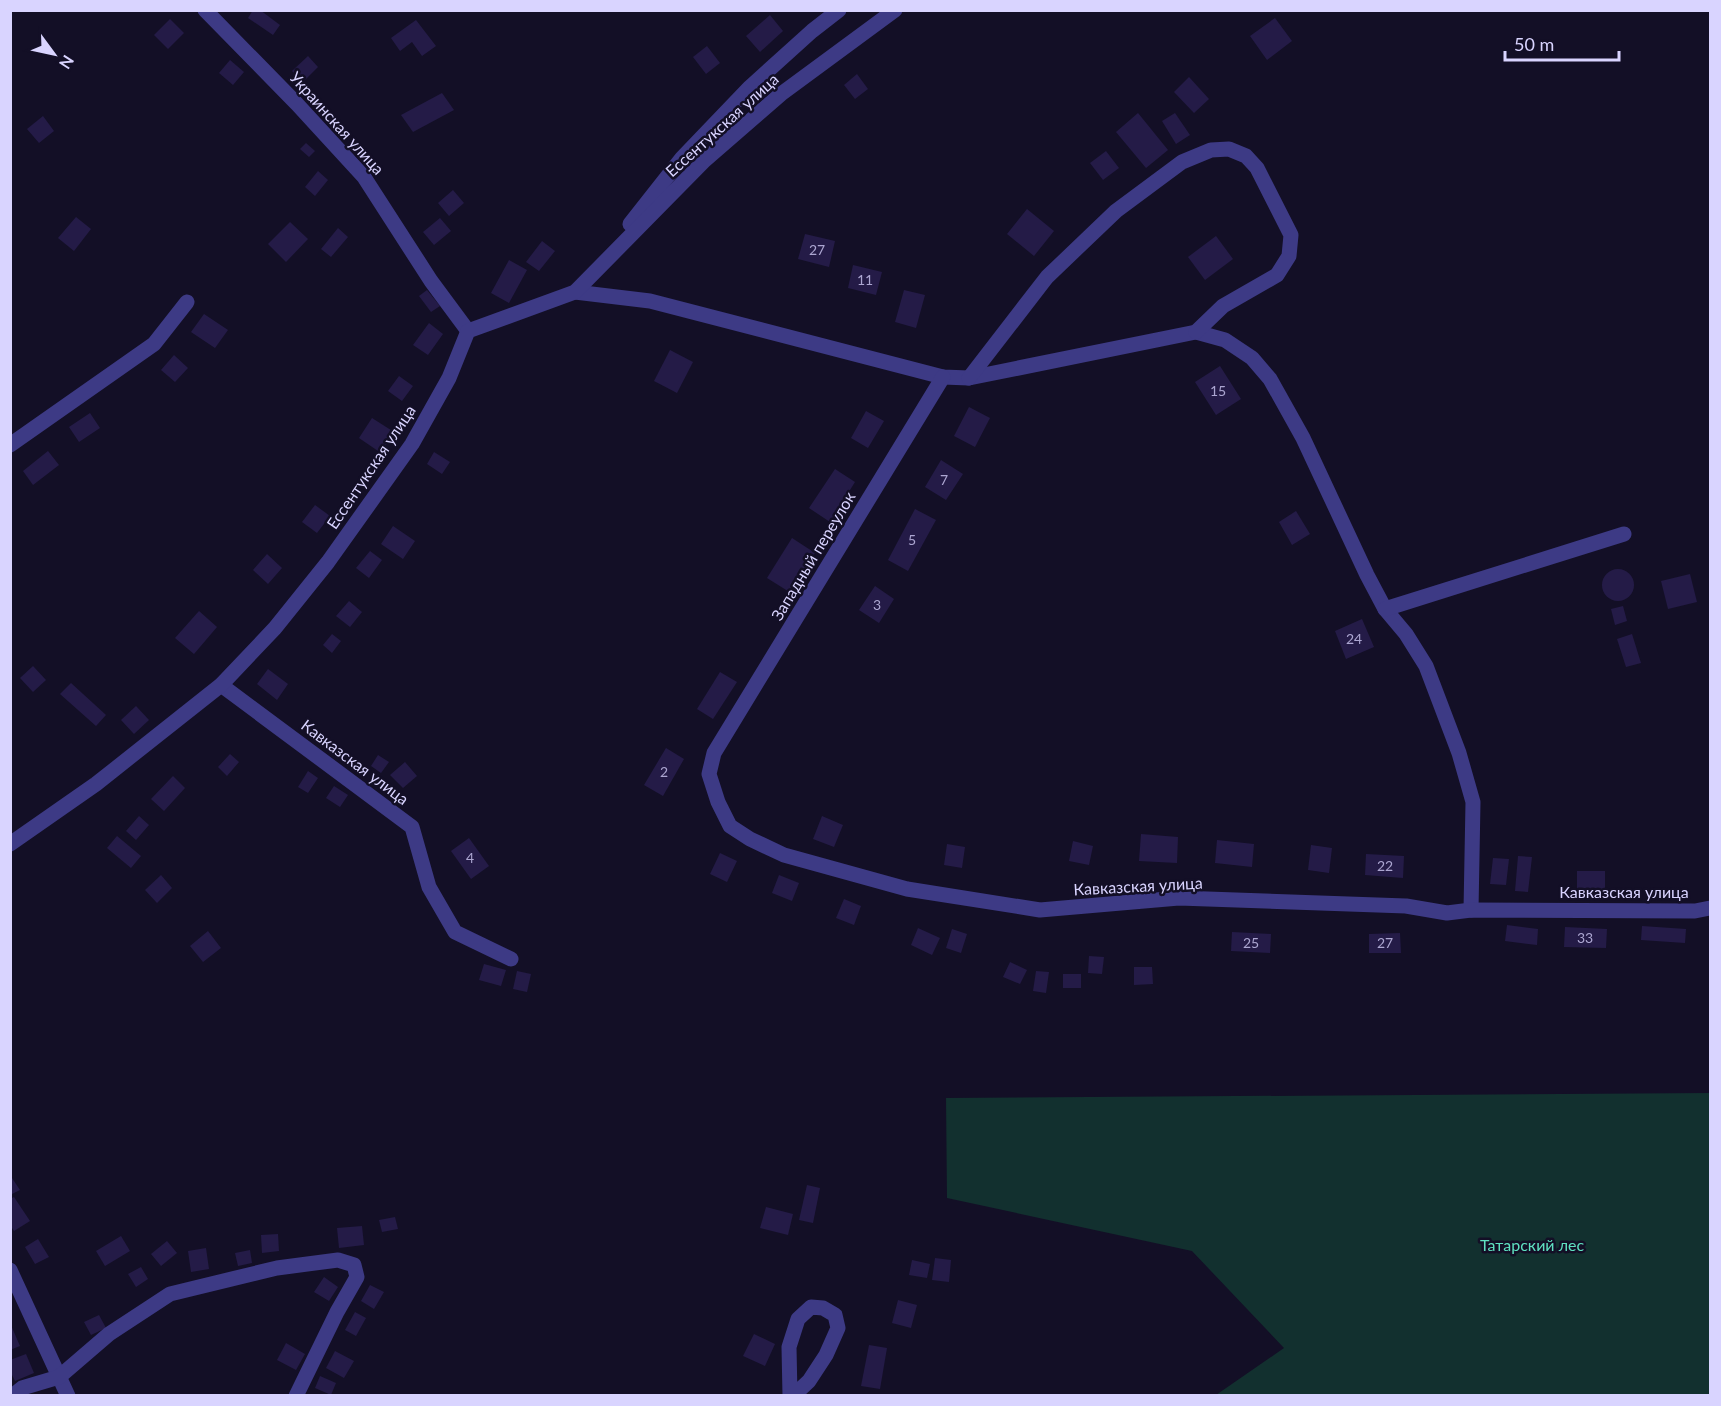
<svg xmlns="http://www.w3.org/2000/svg" width="1721" height="1406" font-family="Lato,sans-serif">
<rect width="100%" height="100%" fill="#130f26"/>
<polygon fill="#12302f" points="1710,1093 1710,1395 1216,1395 1284,1348 1192,1251 947,1198 946,1098"/>
<g fill="#241b47">
<polygon points="253,10 260,10 280,25 273,35 248,18"/>
<polygon points="770,15 783,31 760,52 746,36"/>
<polygon points="1275,18 1292,41 1267,60 1250,36"/>
<polygon points="170,19 184,33 168,49 154,35"/>
<polygon points="416,20 436,46 422,56 412,42 400,51 391,38"/>
<polygon points="707,46 720,63 706,74 693,57"/>
<polygon points="308,56 318,67 303,82 292,71"/>
<polygon points="230,60 244,72 233,85 219,73"/>
<polygon points="857,74 868,89 855,99 844,85"/>
<polygon points="1189,77 1209,99 1194,113 1174,92"/>
<polygon points="442,93 454,110 413,132 401,115"/>
<polygon points="1138,113 1168,150 1146,168 1116,132"/>
<polygon points="1175,113 1190,135 1176,144 1162,121"/>
<polygon points="43,116 54,131 39,143 27,129"/>
<polygon points="306,143 315,151 309,157 300,149"/>
<polygon points="1106,151 1119,168 1103,180 1090,163"/>
<polygon points="318,171 328,180 315,196 305,187"/>
<polygon points="453,190 464,203 449,216 438,203"/>
<polygon points="1027,209 1054,231 1034,256 1007,234"/>
<polygon points="76,217 91,229 74,251 58,238"/>
<polygon points="440,218 451,231 434,245 423,232"/>
<polygon points="290,222 308,239 286,262 268,244"/>
<polygon points="338,228 348,237 331,257 321,249"/>
<polygon points="805,234 835,241 829,267 798,259"/>
<polygon points="1216,236 1233,259 1205,280 1188,257"/>
<polygon points="542,241 555,251 539,271 526,262"/>
<polygon points="509,260 527,270 509,303 491,293"/>
<polygon points="853,265 882,272 876,295 848,288"/>
<polygon points="427,290 440,306 431,312 419,296"/>
<polygon points="904,290 925,295 916,328 895,322"/>
<polygon points="204,314 228,330 215,348 191,332"/>
<polygon points="429,323 443,334 428,355 413,345"/>
<polygon points="670,350 693,362 677,393 654,381"/>
<polygon points="174,355 188,368 175,382 161,370"/>
<polygon points="1220,366 1241,399 1216,415 1195,382"/>
<polygon points="399,376 413,386 402,401 388,391"/>
<polygon points="969,407 990,418 975,447 954,436"/>
<polygon points="866,411 884,421 868,448 851,438"/>
<polygon points="90,413 100,428 79,442 69,427"/>
<polygon points="372,418 394,432 381,453 359,438"/>
<polygon points="48,451 59,465 33,485 23,471"/>
<polygon points="434,452 450,462 442,474 427,464"/>
<polygon points="941,460 963,474 946,500 925,487"/>
<polygon points="835,469 855,482 830,522 809,508"/>
<polygon points="315,505 330,516 317,533 302,522"/>
<polygon points="915,509 936,520 908,571 888,560"/>
<polygon points="1296,511 1310,534 1292,545 1279,522"/>
<polygon points="393,526 415,541 403,559 381,544"/>
<polygon points="792,538 815,553 791,593 767,578"/>
<polygon points="370,551 382,560 369,578 356,568"/>
<polygon points="267,554 282,568 268,584 253,570"/>
<circle cx="1618" cy="585" r="16"/>
<polygon points="1690,574 1697,602 1668,609 1661,581"/>
<polygon points="875,586 894,599 879,623 859,610"/>
<polygon points="349,601 362,612 350,627 336,616"/>
<polygon points="1623,606 1627,621 1615,625 1611,609"/>
<polygon points="199,611 217,627 194,654 175,638"/>
<polygon points="1362,619 1374,647 1346,659 1335,631"/>
<polygon points="332,634 341,641 332,653 323,645"/>
<polygon points="1632,634 1641,663 1626,667 1617,639"/>
<polygon points="33,666 46,680 33,692 20,678"/>
<polygon points="268,669 288,684 277,700 257,684"/>
<polygon points="720,672 737,682 713,719 697,709"/>
<polygon points="71,683 106,715 96,726 60,694"/>
<polygon points="136,706 149,720 134,734 121,720"/>
<polygon points="666,748 684,759 663,796 644,785"/>
<polygon points="230,754 239,762 227,776 218,767"/>
<polygon points="378,755 389,762 381,773 371,766"/>
<polygon points="405,762 417,776 403,788 390,775"/>
<polygon points="308,771 318,778 308,793 298,787"/>
<polygon points="173,776 185,788 164,811 151,799"/>
<polygon points="334,786 348,795 340,807 326,798"/>
<polygon points="139,816 149,825 136,840 126,831"/>
<polygon points="822,816 843,825 834,847 813,839"/>
<polygon points="1141,834 1178,837 1177,863 1139,861"/>
<polygon points="117,836 141,856 131,868 107,848"/>
<polygon points="469,838 489,866 471,879 451,851"/>
<polygon points="1217,840 1254,844 1252,867 1215,863"/>
<polygon points="1073,841 1093,846 1089,865 1069,861"/>
<polygon points="947,844 965,847 962,868 944,865"/>
<polygon points="1311,845 1332,848 1329,873 1308,870"/>
<polygon points="720,853 737,861 727,882 710,874"/>
<polygon points="1366,854 1404,856 1403,878 1365,875"/>
<polygon points="1518,856 1532,857 1528,892 1515,891"/>
<polygon points="1493,858 1509,859 1506,885 1490,884"/>
<polygon points="1577,871 1605,871 1605,892 1577,891"/>
<polygon points="161,875 172,888 157,903 145,890"/>
<polygon points="779,875 799,883 792,901 772,893"/>
<polygon points="844,899 861,906 854,925 836,918"/>
<polygon points="1507,925 1538,929 1537,945 1505,941"/>
<polygon points="1642,926 1686,929 1685,943 1641,940"/>
<polygon points="1565,927 1607,929 1606,948 1564,947"/>
<polygon points="918,928 940,938 932,955 911,945"/>
<polygon points="952,929 967,934 961,953 946,948"/>
<polygon points="208,931 221,948 203,962 190,946"/>
<polygon points="1232,932 1271,934 1270,953 1231,951"/>
<polygon points="1400,933 1401,953 1369,953 1369,934"/>
<polygon points="1089,956 1104,957 1102,974 1088,973"/>
<polygon points="1010,962 1027,970 1020,984 1003,977"/>
<polygon points="484,964 506,970 501,986 479,980"/>
<polygon points="1134,967 1152,967 1153,984 1134,985"/>
<polygon points="517,971 531,974 527,992 513,989"/>
<polygon points="1036,971 1049,972 1046,993 1033,991"/>
<rect x="1063" y="974" width="18" height="14"/>
<polygon points="10,1175 20,1190 10,1195"/>
<polygon points="807,1185 820,1188 813,1223 799,1220"/>
<polygon points="14,1197 30,1221 14,1231 10,1225 10,1199"/>
<polygon points="766,1207 793,1214 788,1235 760,1228"/>
<polygon points="395,1217 398,1229 382,1232 379,1220"/>
<polygon points="362,1226 364,1245 339,1248 337,1228"/>
<polygon points="278,1234 279,1251 262,1253 261,1235"/>
<polygon points="121,1236 130,1251 105,1266 96,1251"/>
<polygon points="38,1239 49,1257 35,1264 25,1247"/>
<polygon points="167,1241 177,1253 161,1266 151,1254"/>
<polygon points="206,1248 209,1269 191,1272 188,1251"/>
<polygon points="250,1250 252,1263 238,1266 235,1253"/>
<polygon points="935,1258 951,1260 949,1282 932,1280"/>
<polygon points="912,1260 930,1264 927,1278 909,1275"/>
<polygon points="141,1267 148,1279 136,1287 128,1274"/>
<polygon points="324,1277 338,1287 329,1301 314,1292"/>
<polygon points="370,1285 384,1292 374,1309 361,1301"/>
<polygon points="898,1300 917,1305 911,1328 892,1323"/>
<polygon points="355,1312 366,1318 356,1336 345,1330"/>
<polygon points="99,1315 106,1328 91,1335 84,1322"/>
<polygon points="10,1323 20,1346 10,1350"/>
<polygon points="754,1334 775,1344 765,1366 743,1356"/>
<polygon points="286,1343 305,1354 296,1370 277,1360"/>
<polygon points="869,1345 887,1348 880,1389 861,1386"/>
<polygon points="335,1351 354,1361 344,1378 326,1368"/>
<polygon points="26,1354 34,1373 15,1381 10,1371 10,1360"/>
<polygon points="320,1376 336,1383 331,1395 315,1388"/>
</g>
<g fill="none" stroke-linecap="round" stroke-linejoin="round">
<g stroke="#3d3a85" stroke-width="15">
<polyline points="205,10 297,104 364,177 431,281 468,331"/>
<polyline points="630,224 682,158 750,87 812,31 839,10"/>
<polyline points="575,292 650,301 943,377 969,378 1196,332 1225,340 1252,358 1270,379 1303,438 1367,575 1385,609 1406,634 1426,666 1459,753 1473,802 1471,910"/>
<polyline points="943,377 714,753 709,774 718,802 730,826 750,839 784,855 907,889 1040,910 1179,898 1406,906 1447,913 1471,910 1695,911 1710,908"/>
<polyline points="969,378 1047,277 1116,211 1182,162 1211,150 1229,149 1246,156 1257,168 1291,235 1289,256 1277,275 1223,306 1196,332"/>
<polyline points="10,445 154,344 187,302"/>
<polyline points="1385,609 1624,534"/>
<polyline points="221,685 412,827 429,887 455,932 511,959"/>
<polyline points="10,844 96,784 221,685 275,628 328,562 412,444 449,378 468,331 575,292 705,160 781,94 895,10"/>
<polyline points="10,1270 68,1396"/>
<polyline points="12,1396 22,1388 59,1377 109,1334 170,1294 277,1268 338,1260 354,1265 357,1277 337,1312 296,1396"/>
<polyline points="790,1396 789,1347 798,1319 811,1307 823,1308 835,1315 838,1328 826,1355 809,1381 793,1396"/>
</g>
</g>
<g text-anchor="middle" stroke-width="5" stroke-linejoin="round" paint-order="stroke">
<g font-size="14" fill="#aca6d1">
<text x="817" y="255">27</text>
<text x="865" y="285">11</text>
<text x="1218" y="396">15</text>
<text x="944" y="485">7</text>
<text x="912" y="545">5</text>
<text x="877" y="610">3</text>
<text x="1354" y="644">24</text>
<text x="664" y="777">2</text>
<text x="470" y="863">4</text>
<text x="1385" y="871">22</text>
<text x="1585" y="943">33</text>
<text x="1251" y="948">25</text>
<text x="1385" y="948">27</text>
</g>
<g font-size="16" fill="#d9d4ff" stroke="#130f26">
<text transform="translate(337 123) rotate(48)" y="6">Украинская улица</text>
<text transform="translate(722 125) rotate(-42)" y="6">Ессентукская улица</text>
<text transform="translate(371 467) rotate(-56)" y="6">Ессентукская улица</text>
<text transform="translate(813 556) rotate(-59)" y="6">Западный переулок</text>
<text transform="translate(355 762) rotate(37)" y="6">Кавказская улица</text>
<text transform="translate(1138 886) rotate(-3)" y="6">Кавказская улица</text>
<text x="1624" y="898">Кавказская улица</text>
</g>
<g font-size="16" fill="#5fe0c0" stroke="#130f26">
<text x="1532" y="1251">Татарский лес</text>
</g>
</g>
<rect width="1721" height="1406" fill="none" stroke="#d9d4ff" stroke-width="24"/>
<g transform="translate(54 54) rotate(123)" stroke="#130f26" stroke-width="4.5" paint-order="stroke">
<path d="M0-4.5L10 22L0 15L-10 22Z" fill="#d9d4ff"/>
<text y="-9" font-size="16" font-weight="bold" text-anchor="middle" fill="#d9d4ff">N</text>
</g>
<path d="M1505 51v9h114v-9" fill="none" stroke="#d9d4ff" stroke-width="3"/>
<text x="1514" y="51" font-size="18" fill="#d9d4ff" stroke="#130f26" stroke-width="4.5" paint-order="stroke">50 m</text>
</svg>
